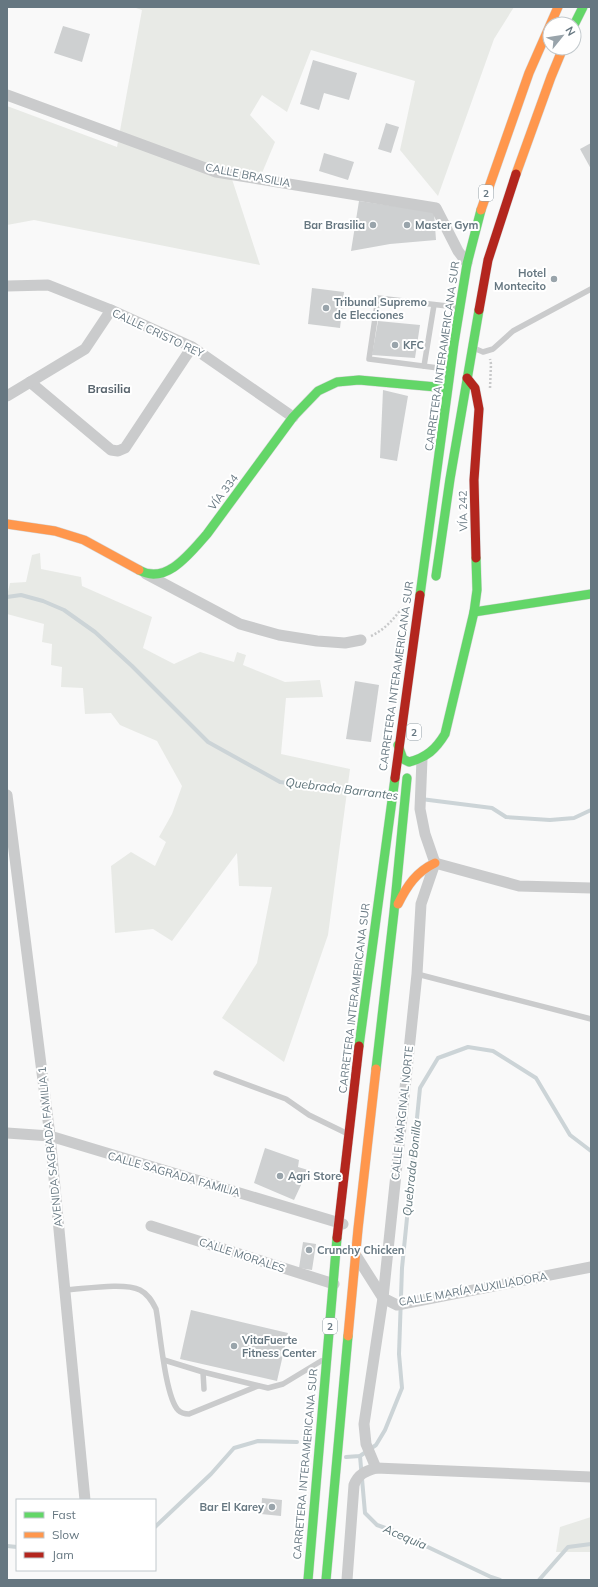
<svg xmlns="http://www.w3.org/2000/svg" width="598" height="1587" font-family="Mulish,sans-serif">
<rect width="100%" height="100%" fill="#f9f9f9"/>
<g fill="#e8eae6">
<polygon points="133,7 514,7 494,39 438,196 400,150 415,81 311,50 287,112 262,95 250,115 275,142 262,173 228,167 260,265 34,220 7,225 7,106 117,147 142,10"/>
<polygon points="40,553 41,569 81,577 82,586 152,617 143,648 174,664 200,652 234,662 237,652 246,655 243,665 285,682 320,680 323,697 286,698 281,754 350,769 328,935 284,1062 222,1018 257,963 272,887 239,886 237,853 172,941 153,929 115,933 111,866 131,852 155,866 166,842 159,837 172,814 182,786 157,741 120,725 111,713 85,714 83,688 61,687 62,667 51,665 52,644 42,642 44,624 7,614 7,596 10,583 26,582 32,555"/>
<polygon points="591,1517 591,1552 556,1552 560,1527"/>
</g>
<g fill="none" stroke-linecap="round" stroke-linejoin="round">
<g stroke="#ccd4d7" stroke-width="4">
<polyline points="7,597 21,595 43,601 64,610 95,632 132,666 208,742 280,782 386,795"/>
<polyline points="421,799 492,808 506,817 550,820 574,818 591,810"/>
<polyline points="360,1456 365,1513 377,1525 394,1531 491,1577 500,1580"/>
<polyline points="346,1457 360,1456 376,1445 385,1430 402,1388 399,1354 402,1268 420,1088 438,1058 468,1047 493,1051 536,1078 570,1135 591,1151"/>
<polyline points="155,1527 211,1474 234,1448 258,1441 297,1442"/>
<polyline points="7,1546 17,1547"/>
<polyline points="539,1580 568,1547 591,1544"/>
</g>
</g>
<g fill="#ced0d1">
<polygon points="63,26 90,34 82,62 54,53"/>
<polygon points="313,60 357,73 349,100 324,93 319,110 300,104"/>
<polygon points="386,123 399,127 391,153 378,149"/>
<polygon points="591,143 591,169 580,149"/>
<polygon points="324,153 354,162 348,180 319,171"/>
<polygon points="359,201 434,212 436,240 390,244 351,251"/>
<polygon points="312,288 344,292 340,328 308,324"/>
<polygon points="378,321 420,325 415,358 372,355"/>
<polygon points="383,390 408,396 397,461 380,458"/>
<polygon points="355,681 379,685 371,742 346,739"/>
<polygon points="265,1148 299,1160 298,1167 308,1170 294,1200 254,1183"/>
<polygon points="303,1242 316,1244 312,1270 299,1268"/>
<polygon points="191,1310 288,1333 277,1381 180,1359"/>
<polygon points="262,1498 282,1500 281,1516 261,1514"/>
</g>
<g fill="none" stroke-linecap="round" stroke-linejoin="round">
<defs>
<g id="fast">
<polyline points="574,25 583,7"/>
<path d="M139 570C166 586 191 552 207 534L293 417 318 391 337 382 359 380 447 388"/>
<polyline points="436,576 450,479 479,310"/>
<polyline points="420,595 454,343 467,264 481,210"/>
<polyline points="474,612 591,594"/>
<path d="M398 745 403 759 409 762C426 758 436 749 445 734L474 612 477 590 476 558"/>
<polyline points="359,1046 395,778"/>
<polyline points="376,1069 394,912 407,778"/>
<polyline points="308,1580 337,1238"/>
<polyline points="326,1580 348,1336"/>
</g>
<g id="slow">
<polyline points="516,174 551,77 563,48"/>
<polyline points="481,210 529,73 558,7"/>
<polyline points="7,524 55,531 84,540 139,570"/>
<path d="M398 904C407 886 416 872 435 863"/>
<polyline points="348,1336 358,1229 376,1069"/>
</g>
<g id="jam">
<polyline points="479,310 488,260 516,174"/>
<polyline points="467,378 475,388 479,409 474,480 476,558"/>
<polyline points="395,778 420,595"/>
<polyline points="337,1238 359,1046"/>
</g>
</defs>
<use href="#fast" stroke="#d5d6d7" stroke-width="10"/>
<use href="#slow" stroke="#d5d6d7" stroke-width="10"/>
<use href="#jam" stroke="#d5d6d7" stroke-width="10"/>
<g stroke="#c8c9ca" stroke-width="2.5" stroke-dasharray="2 2" stroke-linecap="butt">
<polyline points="490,388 491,364 490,359"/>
<path d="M371 636C384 630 393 620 402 608"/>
</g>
<g stroke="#cacbcc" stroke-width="5.5">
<polyline points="476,349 483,352 493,349 513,331 591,289"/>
<polyline points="424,366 434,305"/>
<polyline points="446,369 369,359 378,298 456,307"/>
<polyline points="417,974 591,1019"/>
<polyline points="216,1073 286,1099 309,1115 346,1133"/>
<path d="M65 1290C84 1289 124 1282 140 1290 148 1294 152 1301 156 1309 160 1330 165 1396 178 1410 181 1413 185 1414 189 1414L258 1386"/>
<polyline points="164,1360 203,1372 268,1388 283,1384 321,1361"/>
<polyline points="203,1372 204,1389"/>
</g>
<g stroke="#cacbcc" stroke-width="11">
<polyline points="7,95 216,172 436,208 458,251 467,263"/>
<polyline points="7,286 48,285 111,310 192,347 293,417"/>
<polyline points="30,382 111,450 118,451 125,448 192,347"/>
<polyline points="7,396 85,349 111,310"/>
<polyline points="146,574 240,624 279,635 317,641 345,643 361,640"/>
<polyline points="7,795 50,1136 85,1500"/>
<polyline points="435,863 519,886 591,888"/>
<polyline points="7,1133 50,1136 343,1224"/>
<polyline points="151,1226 334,1284"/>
<polyline points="357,1257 383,1298 397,1305 591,1267"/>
<polyline points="376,1468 366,1444 364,1424 383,1298 417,974 421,904 435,863 425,834 420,809 422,759"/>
<path d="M347 1580 354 1485C358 1474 366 1471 376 1468L591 1477"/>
</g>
<use href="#fast" stroke="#63d668" stroke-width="9"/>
<use href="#slow" stroke="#ff974d" stroke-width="9"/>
<use href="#jam" stroke="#b3261e" stroke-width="9"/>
</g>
<g fill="#99a4ab" stroke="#fff" stroke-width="1.5">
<circle cx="373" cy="225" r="4"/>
<circle cx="407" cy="225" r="4"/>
<circle cx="554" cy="279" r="4"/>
<circle cx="326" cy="308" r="4"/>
<circle cx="395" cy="345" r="4"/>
<circle cx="280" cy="1176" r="4"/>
<circle cx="309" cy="1250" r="4"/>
<circle cx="234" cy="1346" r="4"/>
<circle cx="272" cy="1507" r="4"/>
</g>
<g text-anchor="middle" stroke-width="4" stroke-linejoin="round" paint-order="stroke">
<g fill="#fff" stroke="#94a0a7" stroke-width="1">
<rect x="479" y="185" width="14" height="16" rx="3"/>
<rect x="407" y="724" width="14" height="16" rx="3"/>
<rect x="323" y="1318" width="14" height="16" rx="3"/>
</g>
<g font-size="10" font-weight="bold" fill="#667781">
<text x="486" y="197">2</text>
<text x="414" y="736">2</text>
<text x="330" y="1330">2</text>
</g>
<g font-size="11" fill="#667781" stroke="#fff">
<text transform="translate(248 175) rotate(11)" y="4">CALLE BRASILIA</text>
<text transform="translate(158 333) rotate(25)" y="4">CALLE CRISTO REY</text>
<text transform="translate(442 356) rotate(-82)" y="4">CARRETERA INTERAMERICANA SUR</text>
<text transform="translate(223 492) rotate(-53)" y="4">VÍA 334</text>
<text transform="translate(463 511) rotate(-91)" y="4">VÍA 242</text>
<text transform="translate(396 676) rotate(-82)" y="4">CARRETERA INTERAMERICANA SUR</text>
<text transform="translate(354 998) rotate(-83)" y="4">CARRETERA INTERAMERICANA SUR</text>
<text transform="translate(402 1113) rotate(-84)" y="4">CALLE MARGINAL NORTE</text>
<text transform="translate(50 1147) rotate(-96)" y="4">AVENIDA SAGRADA FAMILIA 1</text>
<text transform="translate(174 1174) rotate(16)" y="4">CALLE SAGRADA FAMILIA</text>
<text transform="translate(242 1255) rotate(18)" y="4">CALLE MORALES</text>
<text transform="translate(473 1289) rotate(-10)" y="4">CALLE MARÍA AUXILIADORA</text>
<text transform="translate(305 1464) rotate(-85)" y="4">CARRETERA INTERAMERICANA SUR</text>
</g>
<g font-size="11" font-weight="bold" fill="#667781" stroke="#fff" text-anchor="start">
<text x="365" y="229" text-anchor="end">Bar Brasilia</text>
<text x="415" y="229">Master Gym</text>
<text x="546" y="277" text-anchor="end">Hotel<tspan x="546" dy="13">Montecito</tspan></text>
<text x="334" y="306">Tribunal Supremo<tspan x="334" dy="13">de Elecciones</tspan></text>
<text x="403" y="349">KFC</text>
<text x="288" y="1180">Agri Store</text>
<text x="317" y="1254">Crunchy Chicken</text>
<text x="242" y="1344">VitaFuerte<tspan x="242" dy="13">Fitness Center</tspan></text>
<text x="264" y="1511" text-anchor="end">Bar El Karey</text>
</g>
<g font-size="12" font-weight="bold" fill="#58646d" stroke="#fff">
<text x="109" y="393">Brasilia</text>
</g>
<g font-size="12" font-style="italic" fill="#60757b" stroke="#fff">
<text transform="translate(342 789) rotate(7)" y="4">Quebrada Barrantes</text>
<text transform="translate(412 1168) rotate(-84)" y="4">Quebrada Bonilla</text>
<text transform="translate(405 1537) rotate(23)" y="4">Acequia</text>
</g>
</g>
<rect width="598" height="1587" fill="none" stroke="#667781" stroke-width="16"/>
<rect x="16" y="1499" width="140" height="72" fill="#ffffff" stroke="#c2c9cd"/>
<rect x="24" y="1512" width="20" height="6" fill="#63d668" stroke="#c2c9cd"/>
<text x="52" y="1519" font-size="12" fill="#667781">Fast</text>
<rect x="24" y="1532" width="20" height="6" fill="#ff974d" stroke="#c2c9cd"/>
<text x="52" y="1539" font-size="12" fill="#667781">Slow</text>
<rect x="24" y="1552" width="20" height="6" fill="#b3261e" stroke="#c2c9cd"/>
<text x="52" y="1559" font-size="12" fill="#667781">Jam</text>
<g transform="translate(562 36) rotate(60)"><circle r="19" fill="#ffffff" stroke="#c2c9cd"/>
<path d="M0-3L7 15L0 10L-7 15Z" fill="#99a4ab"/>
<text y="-6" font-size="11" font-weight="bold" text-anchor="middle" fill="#667781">N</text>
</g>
</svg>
